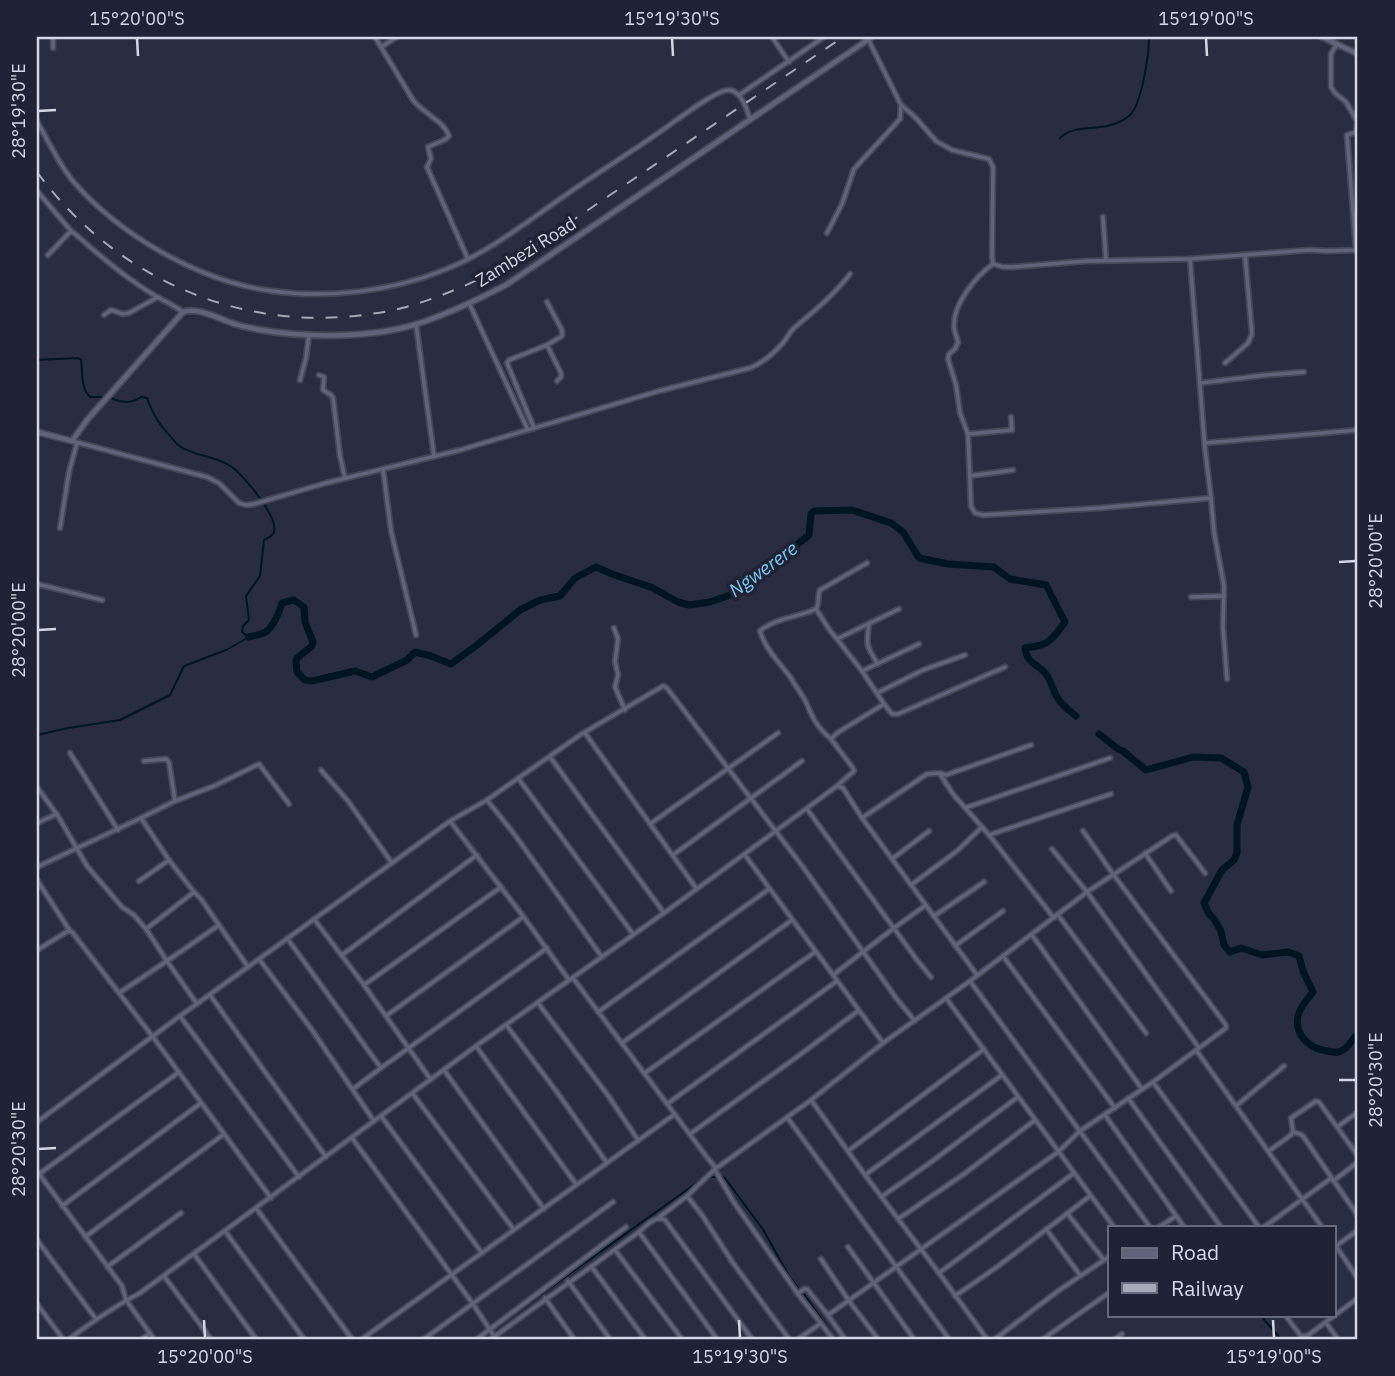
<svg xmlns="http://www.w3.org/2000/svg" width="1395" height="1376" font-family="'IBM Plex Sans',sans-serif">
<rect width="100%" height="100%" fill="#292d41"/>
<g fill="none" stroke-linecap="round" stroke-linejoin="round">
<g stroke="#001522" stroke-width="2">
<path d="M1060 138C1071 127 1086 129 1100 127 1110 126 1123 122 1130 115 1142 103 1149 54 1149 37"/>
<path d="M37 360 78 358 81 360C83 372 80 387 90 397H105"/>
<path d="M37 735 68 728 120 720 170 695 184 666 226 650 249 637 242 632 243 626 249 620 246 596 260 576 264 540C267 538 271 537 273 534 282 520 243 475 232 467 217 456 194 456 181 447 177 445 175 442 173 439 160 426 153 415 147 398L141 397C131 404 122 403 111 398"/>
<polyline points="711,1177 716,1177"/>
<polyline points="722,1177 725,1178 764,1231 789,1276 799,1289"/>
<polyline points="803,1293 836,1339"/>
<polyline points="1260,1315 1281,1339"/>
<polyline points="501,1323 702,1179"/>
</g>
<g stroke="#001522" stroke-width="7">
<path d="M249 637C254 635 262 635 267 631 274 625 280 611 282 603L294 600 304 607 305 622 313 642 312 646 297 658 296 661 297 672 305 680 312 681 355 671 372 677 407 660 415 652 431 656 451 664 477 645 520 610 540 600 560 596 575 578 596 567 612 574 653 588 678 602 689 605 710 602 736 593 809 535 811 514 814 511 852 510 891 523 903 532 919 558 948 564 994 567 1010 579 1046 585 1065 622C1057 632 1051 644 1037 646 1033 647 1029 647 1025 648 1027 664 1037 663 1046 674 1052 682 1053 692 1059 700 1063 706 1070 711 1076 716"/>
<path d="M1099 734 1118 749 1123 751 1146 770 1193 757 1221 758 1244 772 1248 787 1237 825V853L1234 860 1222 870 1204 903 1209 914 1214 919 1221 931 1224 945 1230 952 1241 948 1262 955 1288 952 1299 956 1303 971 1313 992C1308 998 1300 1007 1298 1016 1294 1035 1310 1049 1327 1051 1333 1052 1338 1054 1343 1050 1348 1047 1351 1041 1355 1037L1358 1038"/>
</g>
<defs>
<g id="street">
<path d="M375 37 413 100C424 114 443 120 449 136L446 139 428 147 431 159 427 167 468 259"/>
<polyline points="772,37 789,62"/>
<polyline points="868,39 901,105 915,117 936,141 952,150 989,159 993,167 992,257 993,264 1003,267 1013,267 1087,261 1190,259 1309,250 1327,251 1358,250"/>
<polyline points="1337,44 1331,54 1331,87 1335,93 1346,102 1357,121 1357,126 1356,132 1347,135 1356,250"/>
<polyline points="381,47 397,37"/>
<polyline points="53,48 53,37"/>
<polyline points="739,95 824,37"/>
<path d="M37 121C48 141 58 162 72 180 119 235 200 282 272 291 327 299 393 291 444 270 490 252 529 220 570 192 603 169 638 148 671 124 681 117 719 88 730 90 742 92 747 110 750 119"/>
<polyline points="37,191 72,232"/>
<polyline points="1103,217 1106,260"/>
<polyline points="827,233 842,204 854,169 900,119 901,105"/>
<path d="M48 255 70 232 74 233C100 256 128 280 159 298 167 302 175 306 183 312"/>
<path d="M993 264C976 276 953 304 954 326 954 332 957 337 958 342L955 349 949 354 948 359 956 385 960 413 968 434 971 506 975 513 983 515 1100 508 1211 498 1205 449 1190 259"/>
<polyline points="469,303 527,428"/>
<polyline points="104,315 111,310 123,314 129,313 158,297"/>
<polyline points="416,324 434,456"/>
<polyline points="547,345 561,373 561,377 557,381"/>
<polyline points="1225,363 1248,343 1252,334 1245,255"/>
<polyline points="319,375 324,377 323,390 331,395 333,398 340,456 345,478"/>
<polyline points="300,380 306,358 309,335"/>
<polyline points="1201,383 1266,375 1304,372"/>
<polyline points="534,428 507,363 509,360 547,345 562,336 562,330 547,302"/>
<polyline points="968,434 1012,430 1011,417"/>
<path d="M72 441 207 477 219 483 239 503 246 505 254 504 326 483 460 450 659 391 750 368C762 363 773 354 781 345 786 340 789 333 794 328 814 311 834 295 850 274"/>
<polyline points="1205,443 1358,430"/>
<polyline points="383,469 391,531 416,635"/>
<polyline points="970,476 1013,470"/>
<polyline points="1211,498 1214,532 1224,586 1223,627 1227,679"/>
<polyline points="60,528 69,472 77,443"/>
<polyline points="37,584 102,600"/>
<polyline points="1191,597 1224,596"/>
<polyline points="816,609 831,632 837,639"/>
<path d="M869 624C866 645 866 646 878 664"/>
<polyline points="614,628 618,639 615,661 618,675 615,687 625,710"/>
<polyline points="862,671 919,644"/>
<polyline points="877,693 923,670 965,655"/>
<polyline points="884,704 892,714 898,714 1005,667"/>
<polyline points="585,733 696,888"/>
<path d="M831 739C817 727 813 719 806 702 802 694 795 686 791 678 780 663 765 649 760 631 775 618 799 617 816 609 820 603 817 596 820 590L867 563"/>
<polyline points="70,753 118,830"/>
<polyline points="550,757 664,913"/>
<polyline points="321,770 348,801 392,863"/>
<polyline points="940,774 953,794 989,835 1054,918"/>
<polyline points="518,778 633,934"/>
<polyline points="838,785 854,771 853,768 831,739 837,733 884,704 862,671 837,639 899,609"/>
<polyline points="37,787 58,816 87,866 122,907 134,915 146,929"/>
<polyline points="487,800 515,835 602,957"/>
<polyline points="175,801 214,786 259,764 289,804"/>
<polyline points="965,808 1110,758"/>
<polyline points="807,809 917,960 931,977"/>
<polyline points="862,818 927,774 940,773 946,775 1031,745"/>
<polyline points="450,821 523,916 569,980"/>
<polyline points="37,823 57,814"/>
<polyline points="650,824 778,733"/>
<polyline points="989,835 1111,794"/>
<polyline points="1052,849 1087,892 1199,1048"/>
<polyline points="1145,853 1171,891"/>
<polyline points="673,855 802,761"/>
<polyline points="745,855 883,1043"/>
<polyline points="892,859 929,831"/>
<polyline points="37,867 141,818"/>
<polyline points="37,880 70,931"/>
<polyline points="139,881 169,860"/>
<polyline points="911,885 957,851 982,827"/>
<polyline points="194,892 201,899 219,925"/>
<polyline points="1058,915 1146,1033"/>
<polyline points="934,916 984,882"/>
<polyline points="314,919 364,985 431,1080"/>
<polyline points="1032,935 1142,1089"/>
<polyline points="287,938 381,1068 353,1089"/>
<polyline points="955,946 1003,911"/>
<polyline points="37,949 39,949 68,931 72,932 153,1037 271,1198"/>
<polyline points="342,955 477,855"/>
<polyline points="1003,956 1115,1108"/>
<polyline points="259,959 312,1030 374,1121"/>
<polyline points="833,975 894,928 926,905"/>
<polyline points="573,978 706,1156 715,1167 718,1167 811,1100 883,1043 970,981 1087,892 1172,836 1176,835 1205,873"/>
<polyline points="970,981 1150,1227"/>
<polyline points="364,985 501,887"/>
<polyline points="119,993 167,961 146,929 194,892 169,860 141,818 175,801 169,762 166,759 144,761"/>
<polyline points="210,995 326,1157"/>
<polyline points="946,998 1114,1227"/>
<polyline points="538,1003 607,1094 638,1140"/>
<polyline points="197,1004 167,961 219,925 248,967"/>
<polyline points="598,1012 769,889"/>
<polyline points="180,1016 299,1177"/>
<polyline points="386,1016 523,917"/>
<polyline points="507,1026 557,1092 607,1163"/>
<polyline points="622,1043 792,920"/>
<polyline points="476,1046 576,1184"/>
<polyline points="1196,1050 1322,1227"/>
<polyline points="381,1068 547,948"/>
<polyline points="444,1070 544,1209"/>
<polyline points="645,1073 815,952"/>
<polyline points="1153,1082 1259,1227"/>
<polyline points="413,1094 514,1230"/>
<polyline points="1128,1098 1221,1227"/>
<polyline points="811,1100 865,1175 939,1273 987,1339"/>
<polyline points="667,1104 837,981"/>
<polyline points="1236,1106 1284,1066"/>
<polyline points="1105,1115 1184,1227"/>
<polyline points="381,1116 482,1253"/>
<polyline points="787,1117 949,1339"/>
<polyline points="37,1122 180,1016 450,821 487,800 580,735 663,686 667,688 803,867 896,998 915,1021"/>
<polyline points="1337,1127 1358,1112"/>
<polyline points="1293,1132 1300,1134 1303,1136 1358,1216"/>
<polyline points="690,1134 801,1054 858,1011"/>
<polyline points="352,1138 473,1304 496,1339"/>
<polyline points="848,1151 984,1049"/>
<polyline points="1269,1151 1291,1135 1293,1132 1291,1118 1316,1101 1319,1102 1358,1156"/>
<polyline points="715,1170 733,1201 798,1294 833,1339"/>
<polyline points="37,1171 122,1286 126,1300 154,1339"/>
<polyline points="39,1174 179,1072"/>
<polyline points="865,1175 1002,1075"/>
<polyline points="1333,1181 1358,1162"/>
<polyline points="687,1196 702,1215 733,1263 789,1339"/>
<polyline points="881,1197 927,1165 1018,1097"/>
<polyline points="62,1206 201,1103"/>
<polyline points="256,1208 352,1339"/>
<polyline points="1067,1213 1104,1260"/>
<polyline points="658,1218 687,1196 716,1168"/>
<polyline points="898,1219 964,1174 1035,1120"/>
<polyline points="1159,1227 1176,1216"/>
<polyline points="1264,1227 1330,1179"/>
<polyline points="1046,1229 1080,1275"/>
<polyline points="225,1231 304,1339"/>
<path d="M639 1232C646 1226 655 1215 665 1220L752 1339"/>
<polyline points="85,1237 224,1134"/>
<polyline points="37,1240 96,1319"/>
<polyline points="1334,1243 1358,1279"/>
<polyline points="1336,1246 1358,1230"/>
<polyline points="848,1247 914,1339"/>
<polyline points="615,1250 682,1339"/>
<polyline points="194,1254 256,1339"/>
<polyline points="821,1259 849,1301 878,1339"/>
<polyline points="591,1266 645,1339"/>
<polyline points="107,1267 181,1213"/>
<polyline points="939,1273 1074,1173"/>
<polyline points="164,1276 211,1339"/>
<polyline points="568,1281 610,1339"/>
<polyline points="798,1294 804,1289 807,1289 827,1314 831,1313 1058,1152 1080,1131 1153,1082 1226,1028 1226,1025 1113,874 1083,831"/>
<polyline points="955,1296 997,1267 1090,1196"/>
<polyline points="545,1298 574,1339"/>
<polyline points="37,1304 63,1339"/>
<polyline points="827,1314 845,1339"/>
<polyline points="1285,1315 1301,1336 1307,1336 1358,1298"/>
<polyline points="1326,1323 1338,1339"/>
<path d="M69 1339C92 1322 115 1306 140 1293L476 1046 664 913 837 786 843 788 862 818 977 975"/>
<polyline points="142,1339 150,1333"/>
<polyline points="362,1339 675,1114"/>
<polyline points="424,1339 613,1202"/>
<polyline points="477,1339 626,1227"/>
<polyline points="491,1339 639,1232 717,1339"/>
<polyline points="798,1339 820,1324"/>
<polyline points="995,1339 1058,1291 1110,1256"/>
<polyline points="1043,1339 1110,1292"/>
<polyline points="1115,1339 1122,1334"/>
</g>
<g id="secondary">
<polyline points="1322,37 1358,54"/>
<path d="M37 432 72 441 87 420 183 312C199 307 219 319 235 324 243 327 252 328 261 330 307 338 372 338 417 324 448 314 477 300 506 285L872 37"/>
</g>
</defs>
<use href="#street" stroke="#454859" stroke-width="7"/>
<use href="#secondary" stroke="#454859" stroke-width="8"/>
<use href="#street" stroke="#5f647a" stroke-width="3.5"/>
<use href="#secondary" stroke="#5f647a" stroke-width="4.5"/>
<path stroke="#a5a9b8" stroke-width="2" stroke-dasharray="12 12" stroke-linecap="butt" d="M37 172C111 273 230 329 355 316 371 314 387 312 402 308 437 299 469 284 501 269L843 37"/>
</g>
<path fill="none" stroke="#d5d8e6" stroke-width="2.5" d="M137 38 138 56M672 38 673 56M1206 38 1207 56M38 111 56 110M1339 562 1356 561M38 630 56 629M1339 1080H1356M38 1149 56 1148M204 1320 205 1338M739 1320 740 1338M1273 1320 1274 1338"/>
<g text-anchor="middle" stroke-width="7" stroke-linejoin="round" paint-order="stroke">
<g font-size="18" fill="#d5d8e6" stroke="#202336">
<text transform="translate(526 252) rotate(-32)" y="6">Zambezi Road</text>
</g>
<g font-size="19" font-style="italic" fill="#7bcaf4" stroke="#202336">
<text transform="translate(763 569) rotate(-36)" y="7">Ngwerere</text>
</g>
</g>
<rect width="1395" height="1376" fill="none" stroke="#202336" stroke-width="77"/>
<rect x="1108" y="1226" width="228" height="91" fill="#202336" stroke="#686b7c" stroke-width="2"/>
<rect x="1122" y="1248" width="35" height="10" fill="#5f647a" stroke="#686b7c" stroke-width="2"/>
<text x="1171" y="1260" font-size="21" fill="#d5d8e6">Road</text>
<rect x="1122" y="1283" width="35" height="10" fill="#a5a9b8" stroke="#686b7c" stroke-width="2"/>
<text x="1171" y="1296" font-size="21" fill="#d5d8e6">Railway</text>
<rect x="38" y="38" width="1318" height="1300" fill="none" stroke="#d5d8e6" stroke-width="2.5"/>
<g font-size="18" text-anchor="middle" fill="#d5d8e6">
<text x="137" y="25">15°20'00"S</text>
<text x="672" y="25">15°19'30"S</text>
<text x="1206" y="25">15°19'00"S</text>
<text transform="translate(19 111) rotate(-90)" y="6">28°19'30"E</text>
<text transform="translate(1376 561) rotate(-90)" y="6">28°20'00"E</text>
<text transform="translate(19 630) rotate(-90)" y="6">28°20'00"E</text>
<text transform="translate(1376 1080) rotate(-90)" y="6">28°20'30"E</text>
<text transform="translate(19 1149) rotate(-90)" y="6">28°20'30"E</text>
<text x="205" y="1363">15°20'00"S</text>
<text x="740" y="1363">15°19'30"S</text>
<text x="1274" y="1363">15°19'00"S</text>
</g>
</svg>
